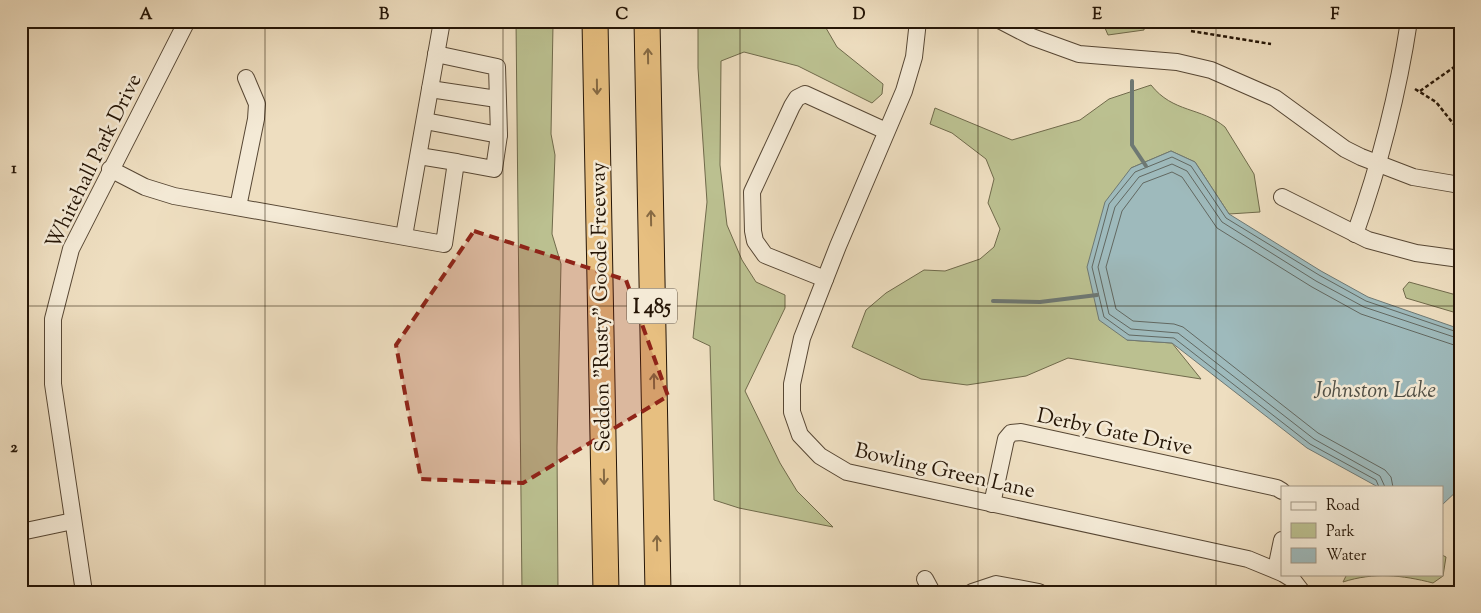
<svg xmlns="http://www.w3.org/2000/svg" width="1481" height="613" font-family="'Sorts Mill Goudy',serif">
<rect width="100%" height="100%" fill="#eedec0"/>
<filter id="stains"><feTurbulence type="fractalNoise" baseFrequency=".004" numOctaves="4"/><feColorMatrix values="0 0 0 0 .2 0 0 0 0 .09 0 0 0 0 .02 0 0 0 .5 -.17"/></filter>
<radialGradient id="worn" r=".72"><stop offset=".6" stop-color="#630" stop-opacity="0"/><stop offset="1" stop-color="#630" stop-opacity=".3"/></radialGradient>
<g fill="#bbc090" stroke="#706a4b">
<polygon points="516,21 553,21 553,25 551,134 555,155 552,234 561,264 557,447 558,592 522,592"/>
<polygon points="698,21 793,21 826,28 837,47 883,84 882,94 872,103 798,66 744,52 721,61 720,165 727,225 742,260 756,282 785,295 785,308 745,391 780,463 797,491 833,527 739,508 714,500 710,346 693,338 707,202 698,68"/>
<polygon points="1102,21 1145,21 1144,30 1108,35"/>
<path d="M1151 85C1173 113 1201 107 1225 127L1254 174 1260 212 1229 214 1195 162 1171 151 1131 168 1127 340 1172 343 1201 379 1068 358 1026 376 967 385 921 379 852 347 866 310 886 293 924 270 945 271 980 259 994 247 1000 229 988 203 994 179 986 159 952 133 930 124 935 108 1012 140 1080 120 1109 99Z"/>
<polygon points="1409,282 1460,296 1460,314 1406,298 1403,289"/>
<path d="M1442 555 1446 557 1443 576 1433 583C1402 575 1374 572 1343 582L1347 574H1442Z"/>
</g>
<polygon fill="#9ebabc" stroke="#6e7873" points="1171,151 1195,162 1229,214 1321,271 1368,297 1460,329 1460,488 1442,505 1442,487 1378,487 1307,448 1172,343 1127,340 1099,320 1087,267 1105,202 1131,168"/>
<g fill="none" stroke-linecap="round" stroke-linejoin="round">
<g stroke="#626861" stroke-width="1">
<polyline points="1379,487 1376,480 1310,444 1174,338 1129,335 1104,317 1092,267 1109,204 1135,172 1172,157 1191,166 1226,218 1319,275 1366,301 1460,333"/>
<polyline points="1385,487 1380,476 1314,439 1178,333 1131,329 1109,314 1098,267 1115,207 1139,177 1172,164 1187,171 1222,222 1316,281 1364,307 1460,339"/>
<polyline points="1393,487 1391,477 1385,470 1318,433 1183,327 1174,324 1133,321 1116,309 1106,267 1122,211 1143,183 1172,172 1182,177 1217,228 1312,287 1361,314 1460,347"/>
</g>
<g stroke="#6e7873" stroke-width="4">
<polyline points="1131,21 1131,24"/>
<polyline points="1132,81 1132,145 1146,166"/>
<polyline points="993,301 1040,302 1097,295"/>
</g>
<defs>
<g id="minor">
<polyline points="918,21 914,57 904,91 838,246 802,338 792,384 792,412 800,435 820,456 847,472 1248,559 1282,573"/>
<polyline points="1001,21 1032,37 1079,54 1177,62 1211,70 1275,98 1345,149 1361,157 1413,177 1460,185"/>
<polyline points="430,89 497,99"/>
<polyline points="425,121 499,135"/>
<polyline points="419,156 456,162"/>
<polyline points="110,169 145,187 174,196 444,244 456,162 494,169 499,135 497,67 436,54"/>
<polyline points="1282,197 1368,240 1416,253 1460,259"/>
<polyline points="238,207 256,119 257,104 246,78"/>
<path d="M1355 234C1380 164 1398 94 1409 21"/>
<polyline points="404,236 442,21"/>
<polyline points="825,279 765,255 755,241 753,231 752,192 792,106 797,98 805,94 886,131"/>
<polyline points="992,504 1006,439 1011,433 1021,432 1277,488 1282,491"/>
<polyline points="21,532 73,521"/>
<polyline points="1276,569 1282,540"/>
<polyline points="1284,574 1292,579 1302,592"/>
<polyline points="925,579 932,592"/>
<polyline points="84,592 53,384 53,319 71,249 187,21"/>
<polyline points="972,592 996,584 1039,592"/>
</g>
<g id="highway">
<polyline points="595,21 606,592"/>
<polyline points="647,21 658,592"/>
</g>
</defs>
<use href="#minor" stroke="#574734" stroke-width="18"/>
<use href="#highway" stroke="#251506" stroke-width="27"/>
<g stroke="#251506" stroke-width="2.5" stroke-dasharray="4 2.5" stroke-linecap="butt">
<polyline points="1191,31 1271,44"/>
<polyline points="1415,89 1436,102 1460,132"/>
<polyline points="1420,91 1460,63"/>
</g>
<use href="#minor" stroke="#f4ead6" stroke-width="16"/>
<use href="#highway" stroke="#e7bf80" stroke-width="25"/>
</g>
<defs><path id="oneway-shaft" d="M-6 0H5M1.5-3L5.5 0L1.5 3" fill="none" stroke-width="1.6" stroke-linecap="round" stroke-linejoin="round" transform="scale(1.25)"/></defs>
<g stroke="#866a43">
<use href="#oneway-shaft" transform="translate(648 56) rotate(-91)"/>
<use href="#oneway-shaft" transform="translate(597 87) rotate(89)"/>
<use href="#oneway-shaft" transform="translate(651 218) rotate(-91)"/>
<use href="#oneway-shaft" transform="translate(654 381) rotate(-91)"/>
<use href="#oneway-shaft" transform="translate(604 477) rotate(89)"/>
<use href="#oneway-shaft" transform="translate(657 543) rotate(-91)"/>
</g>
<path fill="#8f2418" fill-opacity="0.2" stroke="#8f2418" stroke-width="4" stroke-dasharray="10 6" stroke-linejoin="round" d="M474 231 626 280 668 396 523 483 421 479 396 345Z"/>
<path fill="none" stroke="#251506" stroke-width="1" stroke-opacity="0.55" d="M265 21V592M503 21V592M740 21V592M978 21V592M1216 21V592M21 306H1460"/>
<g text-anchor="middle" stroke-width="5" stroke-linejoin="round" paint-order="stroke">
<rect fill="#f4ead6" stroke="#635544" stroke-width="1" x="627" y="288.5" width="50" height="35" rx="4"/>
<g font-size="20" font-weight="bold" fill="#251506">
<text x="652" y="313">I 485</text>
</g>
<g font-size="21" fill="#251506" stroke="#f4ead6">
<text transform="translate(93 161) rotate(-64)" y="7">Whitehall Park Drive</text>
<text transform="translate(600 307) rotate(-91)" y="7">Seddon "Rusty" Goode Freeway</text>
<text transform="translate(1115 431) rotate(12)" y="7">Derby Gate Drive</text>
<text transform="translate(945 470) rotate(13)" y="7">Bowling Green Lane</text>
</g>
<g font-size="22" font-style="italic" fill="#4f4f46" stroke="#f4ead6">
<text x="1375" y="397">Johnston Lake</text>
</g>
</g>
<rect width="1481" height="613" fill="none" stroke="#eedec0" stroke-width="55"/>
<rect x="1281" y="486" width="162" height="90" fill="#f4ead6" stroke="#a19583"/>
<rect x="1291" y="502" width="25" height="8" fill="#f4ead6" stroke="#a19583"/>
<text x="1326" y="510" font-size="15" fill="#251506">Road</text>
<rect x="1291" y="523" width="25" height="15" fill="#bbc090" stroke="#a19583"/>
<text x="1326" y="536" font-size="15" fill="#251506">Park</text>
<rect x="1291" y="548" width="25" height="15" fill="#9ebabc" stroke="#a19583"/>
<text x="1326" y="560" font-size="15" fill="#251506">Water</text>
<rect x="28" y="28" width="1426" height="558" fill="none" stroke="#251506" stroke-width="2"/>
<g font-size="16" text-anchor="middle" font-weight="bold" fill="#251506">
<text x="146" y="19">A</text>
<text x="384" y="19">B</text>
<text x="622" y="19">C</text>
<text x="859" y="19">D</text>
<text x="1097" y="19">E</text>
<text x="1335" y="19">F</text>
<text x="14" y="173">1</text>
<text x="14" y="452">2</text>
</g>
<rect width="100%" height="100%" filter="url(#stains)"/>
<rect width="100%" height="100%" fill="url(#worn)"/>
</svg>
